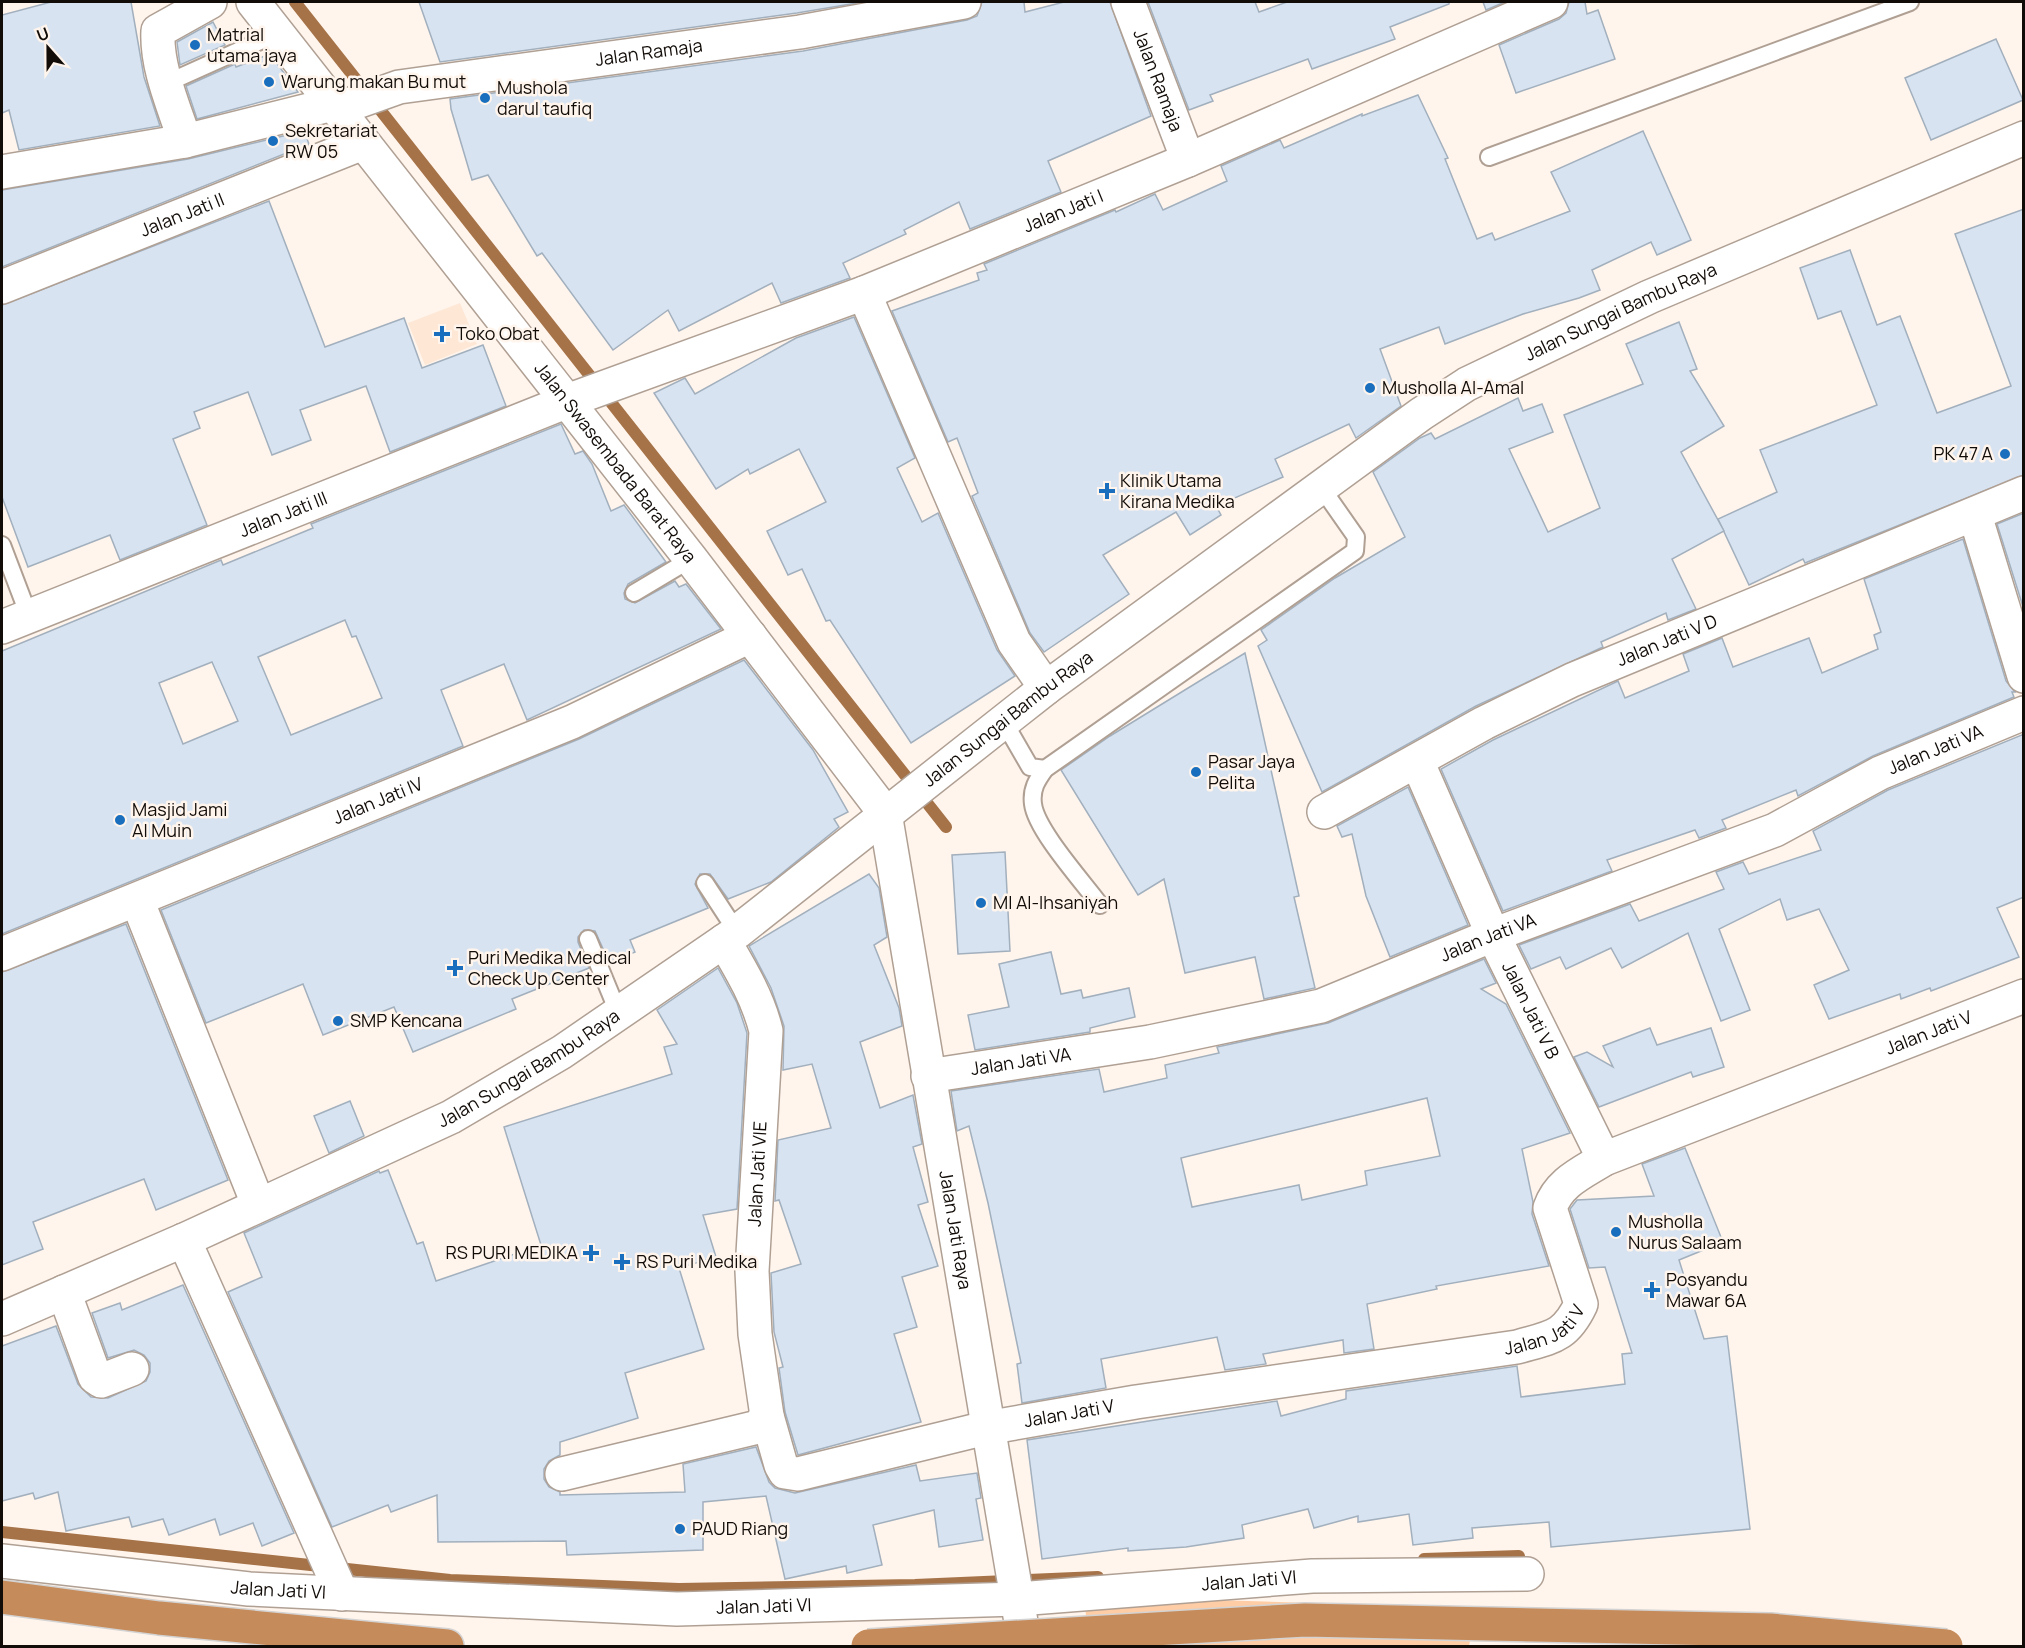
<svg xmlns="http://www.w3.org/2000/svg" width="2025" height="1648" font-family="Manrope,sans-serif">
<rect width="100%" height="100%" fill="#fff5ed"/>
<polygon fill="#fee7d5" points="460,303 477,344 425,365 408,323"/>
<polygon fill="#fecda5" points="1084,1596 1476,1608 1469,1646 1089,1646"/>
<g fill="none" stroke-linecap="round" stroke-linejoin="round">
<g stroke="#a67348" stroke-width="12">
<polyline points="295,2 946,827"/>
<polyline points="2,1532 450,1580 679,1589 915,1585 1098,1577"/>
<polyline points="1424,1559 1519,1556"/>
</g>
</g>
<g fill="#d7e3f1" stroke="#a2afbd" stroke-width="1.5" fill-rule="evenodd">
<polygon points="51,2 131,2 144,77 160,126 19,150 9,110 2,113 2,15"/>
<polygon points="419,2 863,2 797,13 440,62"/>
<polygon points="982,2 1024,2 1025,12 1064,2 1110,2 1151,116 1048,161 1061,192 970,229 959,202 904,230 906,234 843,263 850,278 781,303 772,283 679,331 668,310 613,350 542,253 537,256 488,175 472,180 451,109 450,99 803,51 967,20 977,16"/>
<polygon points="1148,2 1255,2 1259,12 1287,2 1449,2 1449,4 1390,27 1395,39 1312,69 1308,59 1210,95 1213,101 1189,110"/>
<polygon points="1483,2 1505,2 1486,10"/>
<polygon points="1569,2 1585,2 1587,14 1598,10 1615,59 1516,93 1499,45 1559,19 1566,13"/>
<polygon points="213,22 225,45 180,65 177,42"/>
<polygon points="1996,39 2023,100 1931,140 1905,78"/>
<polygon points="270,54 298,92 197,119 186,86 235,64 236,67"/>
<polygon points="1418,95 1448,158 1445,159 1477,239 1492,233 1495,240 1570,211 1551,172 1643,131 1691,240 1657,255 1651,242 1592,270 1600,290 1579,298 1523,314 1445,344 1439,327 1380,349 1401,406 1356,438 1349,424 1275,459 1283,477 1216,506 1221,515 1190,535 1176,512 1103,555 1129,594 1044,652 1030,633 972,496 978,493 957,438 948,442 892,311 979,280 977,273 987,270 984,264 1115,210 1116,212 1155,194 1163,210 1227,181 1221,166 1280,140 1284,148 1362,114 1362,116"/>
<polygon points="304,131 309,144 2,267 2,190 188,159"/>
<polygon points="269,201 325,347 404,318 422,368 483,345 506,406 390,452 366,386 300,410 311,440 272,455 248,392 194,412 200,428 173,439 207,525 120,560 110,535 28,567 2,497 2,305"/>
<polygon points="2024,209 2024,475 1805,563 1803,559 1749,585 1718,519 1777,492 1760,450 1877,405 1841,311 1818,319 1800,268 1850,250 1877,325 1900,316 1937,413 2011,386 1955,234"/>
<polygon points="854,317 915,458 897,468 922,522 938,513 997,650 1015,676 911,743 830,620 826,621 802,569 788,575 767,531 826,502 799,449 750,474 748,469 716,489 654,393 685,378 695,394 796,338"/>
<polygon points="1679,322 1697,369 1690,371 1724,426 1681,452 1724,531 1672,559 1696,609 1668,620 1666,613 1601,642 1603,647 1476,706 1322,792 1258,646 1267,640 1261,630 1335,578 1405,537 1373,472 1420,438 1431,433 1435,439 1518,398 1523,411 1542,404 1553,432 1509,449 1548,532 1600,508 1564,415 1643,384 1626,344"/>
<path d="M561 424 575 454 583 451 592 464 611 511 624 505 666 562 628 584 624 593 625 599 635 603 675 581 679 587 686 584 721 629 527 720 504 664 441 690 463 746 2 934V651L221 560 223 565 313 528 311 524ZM345 620 352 637 356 636 382 698 291 735 258 657ZM212 662 238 721 183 744 159 683Z"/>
<polygon points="2024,513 2024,610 1997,524"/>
<polygon points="1963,539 2006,681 2015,692 2012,692 2014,697 1873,756 1798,796 1796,790 1722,820 1726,828 1699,838 1695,830 1607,860 1612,871 1503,911 1441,769 1493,740 1618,681 1625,698 1689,671 1683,654 1722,638 1733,667 1809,638 1822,673 1878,649 1874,635 1881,632 1864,579"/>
<polygon points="1245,653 1299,896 1294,897 1315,988 1264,999 1255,957 1185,973 1164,879 1138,895 1061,770 1110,736"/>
<polygon points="744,660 813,750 848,812 834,819 839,827 771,882 728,899 710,874 700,874 695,884 708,908 630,940 635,952 609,962 595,931 584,930 578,937 578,942 589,968 512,999 516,1009 413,1052 394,1007 323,1035 303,984 206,1023 161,910 579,739"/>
<polygon points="2024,734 2024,897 1997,908 2019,957 1931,991 1930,988 1901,999 1900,994 1829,1019 1814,985 1849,970 1819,909 1787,920 1780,899 1719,929 1750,1010 1721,1021 1688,933 1622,968 1611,948 1566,969 1560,957 1531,969 1519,945 1630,904 1639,921 1724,889 1716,872 1743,862 1749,874 1821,850 1813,831 1888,790"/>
<polygon points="1408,787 1468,925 1390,957 1366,896 1352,834 1342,837 1337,826"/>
<polygon points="1005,852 1010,951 958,954 952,855"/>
<polygon points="869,874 879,888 887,937 874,945 899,1008 902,1026 860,1042 880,1108 913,1095 922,1144 913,1147 928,1202 918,1205 938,1266 902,1277 917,1327 894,1334 921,1422 798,1455 785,1412 779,1368 783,1367 774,1332 771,1273 801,1264 779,1200 775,1201 778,1140 831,1128 812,1064 783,1070 784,1026 771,988 749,946"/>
<polygon points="126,924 228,1180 156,1210 144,1179 33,1222 43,1249 2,1265 2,972"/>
<polygon points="1051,952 1061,994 1081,990 1083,998 1129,988 1135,1017 1090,1028 1090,1032 975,1050 968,1015 1009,1007 999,964"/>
<path d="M1484 959 1496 983 1481 989 1506 1004 1570 1133 1522 1149 1533 1202 1532 1214 1549 1266 1436 1286 1437 1289 1367 1304 1374 1349 1344 1353 1343 1340 1263 1354 1266 1364 1225 1370 1217 1337 1101 1359 1106 1388 1022 1403 1017 1364 1021 1363 988 1203 969 1126 957 1131 951 1091 1099 1069 1104 1092 1167 1078 1165 1065 1219 1053 1217 1047 1328 1023ZM1427 1098 1440 1156 1365 1171 1367 1185 1302 1200 1299 1185 1192 1207 1181 1158Z"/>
<polygon points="718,968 737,1003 747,1033 737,1209 703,1215 716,1257 679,1268 704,1349 625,1373 638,1418 560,1442 560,1455 549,1461 544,1469 544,1479 549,1487 560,1492 560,1495 685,1492 683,1464 756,1447 769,1482 775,1488 795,1493 916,1465 920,1481 977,1473 981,1498 976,1499 983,1540 939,1547 934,1510 873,1525 882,1565 847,1573 846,1566 785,1579 766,1496 703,1502 703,1550 567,1555 566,1541 438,1542 437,1495 391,1512 388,1505 332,1527 228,1292 262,1277 244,1233 379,1171 380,1173 388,1170 417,1244 423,1242 436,1281 541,1245 504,1127 672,1074 664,1047 677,1044 657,1010"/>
<polygon points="1650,1028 1657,1045 1711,1028 1724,1067 1693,1077 1691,1072 1599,1107 1574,1057 1587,1052 1613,1067 1603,1046"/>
<polygon points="350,1101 364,1136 329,1153 314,1116"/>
<polygon points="1685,1148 1723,1242 1679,1260 1704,1339 1727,1336 1750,1529 1551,1547 1549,1522 1472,1528 1473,1538 1413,1545 1409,1514 1358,1522 1358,1516 1314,1528 1308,1509 1242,1525 1244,1538 1186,1547 1128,1551 1128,1548 1042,1559 1027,1440 1277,1401 1281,1416 1346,1399 1346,1391 1517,1366 1521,1397 1625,1384 1622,1354 1632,1353 1605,1267 1589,1268 1570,1209 1577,1200 1654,1196 1642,1164"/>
<polygon points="183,1285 294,1533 262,1546 253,1523 220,1535 215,1519 169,1535 163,1519 132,1527 129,1517 66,1531 58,1492 35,1499 33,1493 2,1501 2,1346 56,1326 78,1384 91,1397 108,1398 146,1381 150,1372 150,1363 144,1355 134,1350 108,1358 92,1313 120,1303 122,1310"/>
</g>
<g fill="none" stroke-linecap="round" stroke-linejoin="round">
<defs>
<g id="lane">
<polyline points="167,83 278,33"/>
<polyline points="1489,157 1910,2"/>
<polyline points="2,545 29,616"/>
<polyline points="634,593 691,559"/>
<polyline points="1004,722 1030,767 1045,769"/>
<polyline points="705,883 737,932"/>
<path d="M1100 905C1083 882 1036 830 1033 804 1031 789 1037 780 1045 769L1355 551 1356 537 1321 487"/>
<polyline points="588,939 618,1012"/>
</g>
<g id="street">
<path id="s1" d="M1128 2 1188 160"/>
<path id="s2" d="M337 109 399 87 800 32 964 2"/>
<path d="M185 141C174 107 156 67 158 31L210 2"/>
<polyline points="2,172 185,141 333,104"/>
<path id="s3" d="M2 287 363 143"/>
<polyline points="864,293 1014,642 1046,688"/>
<polyline points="1975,515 2024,676"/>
<path id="s4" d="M2 627 578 397 864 293 1188 160 1551 2"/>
<path id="s5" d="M1417 761 1493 935 1604 1159"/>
<path id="s6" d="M1324 812 1484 723 1572 680 2024 493"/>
<path id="s7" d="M885 813 1021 1622"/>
<polyline points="137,900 258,1204"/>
<path id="s8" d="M2 954 572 722 750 636"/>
<path id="s9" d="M928 1076 1150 1042 1321 1006 1493 935 1775 830 1880 773 2024 713"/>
<polyline points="184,1240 342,1594"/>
<polyline points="64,1292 95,1377 101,1381 132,1369"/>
<path id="s10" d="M767 1416 781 1465 785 1472 798 1474 986 1428 1136 1402 1517 1347C1551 1337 1565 1338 1581 1304L1550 1208C1559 1182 1582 1173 1604 1159L2024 996"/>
<path id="s11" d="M562 1474 758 1427 767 1416 755 1334 752 1271 766 1031C758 998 741 970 724 941"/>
<path id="s12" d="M2 1561 249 1589 677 1609 1018 1599 1312 1576 1527 1574"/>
</g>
<g id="secondary">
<path id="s13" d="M253 2 691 559 885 813"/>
<path id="s14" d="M2 1319 184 1240 451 1117 562 1052 737 932 1046 688 1421 414 1467 384 1649 297 2024 138"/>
</g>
<polyline id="highway" points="2,1597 159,1618 447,1646"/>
</defs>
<use href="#lane" stroke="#b0a094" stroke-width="20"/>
<use href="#street" stroke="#b0a094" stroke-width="36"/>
<use href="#secondary" stroke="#b0a094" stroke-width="36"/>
<use href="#highway" stroke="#d4d3d3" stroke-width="36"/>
<use href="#lane" stroke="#fff" stroke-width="16"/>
<use href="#street" stroke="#fff" stroke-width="33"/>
<use href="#secondary" stroke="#fff" stroke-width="33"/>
<use href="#highway" stroke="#c68b5a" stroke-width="33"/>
<defs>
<polyline id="highway-bridge" points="868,1646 1305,1620 1770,1630 1946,1646"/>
</defs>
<use href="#highway-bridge" stroke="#d4d3d3" stroke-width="36" stroke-linecap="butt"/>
<use href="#highway-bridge" stroke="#c68b5a" stroke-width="33"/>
</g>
<g fill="#196fbd" stroke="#fff5ed" stroke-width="2">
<circle cx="195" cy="45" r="6"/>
<circle cx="269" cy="82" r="6"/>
<circle cx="485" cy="98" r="6"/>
<circle cx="273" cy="141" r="6"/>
<path d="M439 325h6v6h6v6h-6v6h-6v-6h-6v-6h6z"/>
<circle cx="1370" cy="388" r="6"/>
<circle cx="2005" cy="454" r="6"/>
<path d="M1104 482h6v6h6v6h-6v6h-6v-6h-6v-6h6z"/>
<circle cx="1196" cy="772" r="6"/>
<circle cx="120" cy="820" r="6"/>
<circle cx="981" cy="903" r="6"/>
<path d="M452 959h6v6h6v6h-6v6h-6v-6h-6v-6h6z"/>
<circle cx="338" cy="1021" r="6"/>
<circle cx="1616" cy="1232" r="6"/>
<path d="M588 1244h6v6h6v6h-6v6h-6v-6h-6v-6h6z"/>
<path d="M619 1253h6v6h6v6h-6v6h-6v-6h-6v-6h6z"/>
<path d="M1649 1281h6v6h6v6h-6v6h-6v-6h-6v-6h6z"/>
<circle cx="680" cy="1529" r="6"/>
</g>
<g text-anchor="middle" stroke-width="5" stroke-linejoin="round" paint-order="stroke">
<g font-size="18" fill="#120c08" stroke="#fff5ed" text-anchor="start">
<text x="207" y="41">Matrial<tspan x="207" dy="21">utama jaya</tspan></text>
<text x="281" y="88">Warung makan Bu mut</text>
<text x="497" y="94">Mushola<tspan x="497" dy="21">darul taufiq</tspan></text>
<text x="285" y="137">Sekretariat<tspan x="285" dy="21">RW 05</tspan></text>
<text x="456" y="340">Toko Obat</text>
<text x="1382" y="394">Musholla Al-Amal</text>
<text x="1993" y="460" text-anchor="end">PK 47 A</text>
<text x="1120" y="487">Klinik Utama<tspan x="1120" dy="21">Kirana Medika</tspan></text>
<text x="1208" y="768">Pasar Jaya<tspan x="1208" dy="21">Pelita</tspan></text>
<text x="132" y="816">Masjid Jami<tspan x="132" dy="21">Al Muin</tspan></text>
<text x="993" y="909">MI Al-Ihsaniyah</text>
<text x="468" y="964">Puri Medika Medical<tspan x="468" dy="21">Check Up Center</tspan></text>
<text x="350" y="1027">SMP Kencana</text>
<text x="1628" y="1228">Musholla<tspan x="1628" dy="21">Nurus Salaam</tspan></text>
<text x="578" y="1259" text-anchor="end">RS PURI MEDIKA</text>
<text x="636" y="1268">RS Puri Medika</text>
<text x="1666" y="1286">Posyandu<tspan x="1666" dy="21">Mawar 6A</tspan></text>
<text x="692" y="1535">PAUD Riang</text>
</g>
<g font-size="18" fill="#120c08" stroke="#fff5ed">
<text dy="6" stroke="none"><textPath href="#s2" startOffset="318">Jalan Ramaja</textPath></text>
<text dy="6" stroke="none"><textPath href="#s1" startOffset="84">Jalan Ramaja</textPath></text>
<text dy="6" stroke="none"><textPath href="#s4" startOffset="1140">Jalan Jati I</textPath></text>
<text dy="6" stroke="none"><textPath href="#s3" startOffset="194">Jalan Jati II</textPath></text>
<text dy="6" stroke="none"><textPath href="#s14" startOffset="1916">Jalan Sungai Bambu Raya</textPath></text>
<text dy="6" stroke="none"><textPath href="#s13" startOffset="586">Jalan Swasembada Barat Raya</textPath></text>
<text dy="6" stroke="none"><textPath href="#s4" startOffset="303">Jalan Jati III</textPath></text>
<text dy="6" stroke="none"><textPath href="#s6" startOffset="384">Jalan Jati V D</textPath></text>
<text dy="6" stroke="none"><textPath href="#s14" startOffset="1178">Jalan Sungai Bambu Raya</textPath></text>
<text dy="6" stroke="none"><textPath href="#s9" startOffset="1066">Jalan Jati VA</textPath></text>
<text dy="6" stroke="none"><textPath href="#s8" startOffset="406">Jalan Jati IV</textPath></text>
<text dy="6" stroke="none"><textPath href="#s9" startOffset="580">Jalan Jati VA</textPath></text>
<text dy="6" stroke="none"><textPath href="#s5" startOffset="274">Jalan Jati V B</textPath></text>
<text dy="6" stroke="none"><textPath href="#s10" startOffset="1408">Jalan Jati V</textPath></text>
<text dy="6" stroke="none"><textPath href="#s9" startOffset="94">Jalan Jati VA</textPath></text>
<text dy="6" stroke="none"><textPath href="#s14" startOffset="584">Jalan Sungai Bambu Raya</textPath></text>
<text dy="6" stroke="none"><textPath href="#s11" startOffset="459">Jalan Jati VIE</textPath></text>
<text dy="6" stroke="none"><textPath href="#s7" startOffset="423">Jalan Jati Raya</textPath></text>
<text dy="6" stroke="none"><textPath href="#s10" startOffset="836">Jalan Jati V</textPath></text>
<text dy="6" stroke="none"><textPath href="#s10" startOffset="350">Jalan Jati V</textPath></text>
<text dy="6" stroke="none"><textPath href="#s12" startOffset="1250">Jalan Jati VI</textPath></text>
<text dy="6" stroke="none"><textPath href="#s12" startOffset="278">Jalan Jati VI</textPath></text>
<text dy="6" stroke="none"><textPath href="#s12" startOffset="764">Jalan Jati VI</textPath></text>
</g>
</g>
<rect width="2025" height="1648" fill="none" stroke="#120c08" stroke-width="6"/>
<g transform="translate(48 48) rotate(339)" stroke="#fff5ed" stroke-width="4.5" paint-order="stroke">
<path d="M0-4.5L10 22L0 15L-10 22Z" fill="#120c08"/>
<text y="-9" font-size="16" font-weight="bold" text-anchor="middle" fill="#120c08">U</text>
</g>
</svg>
